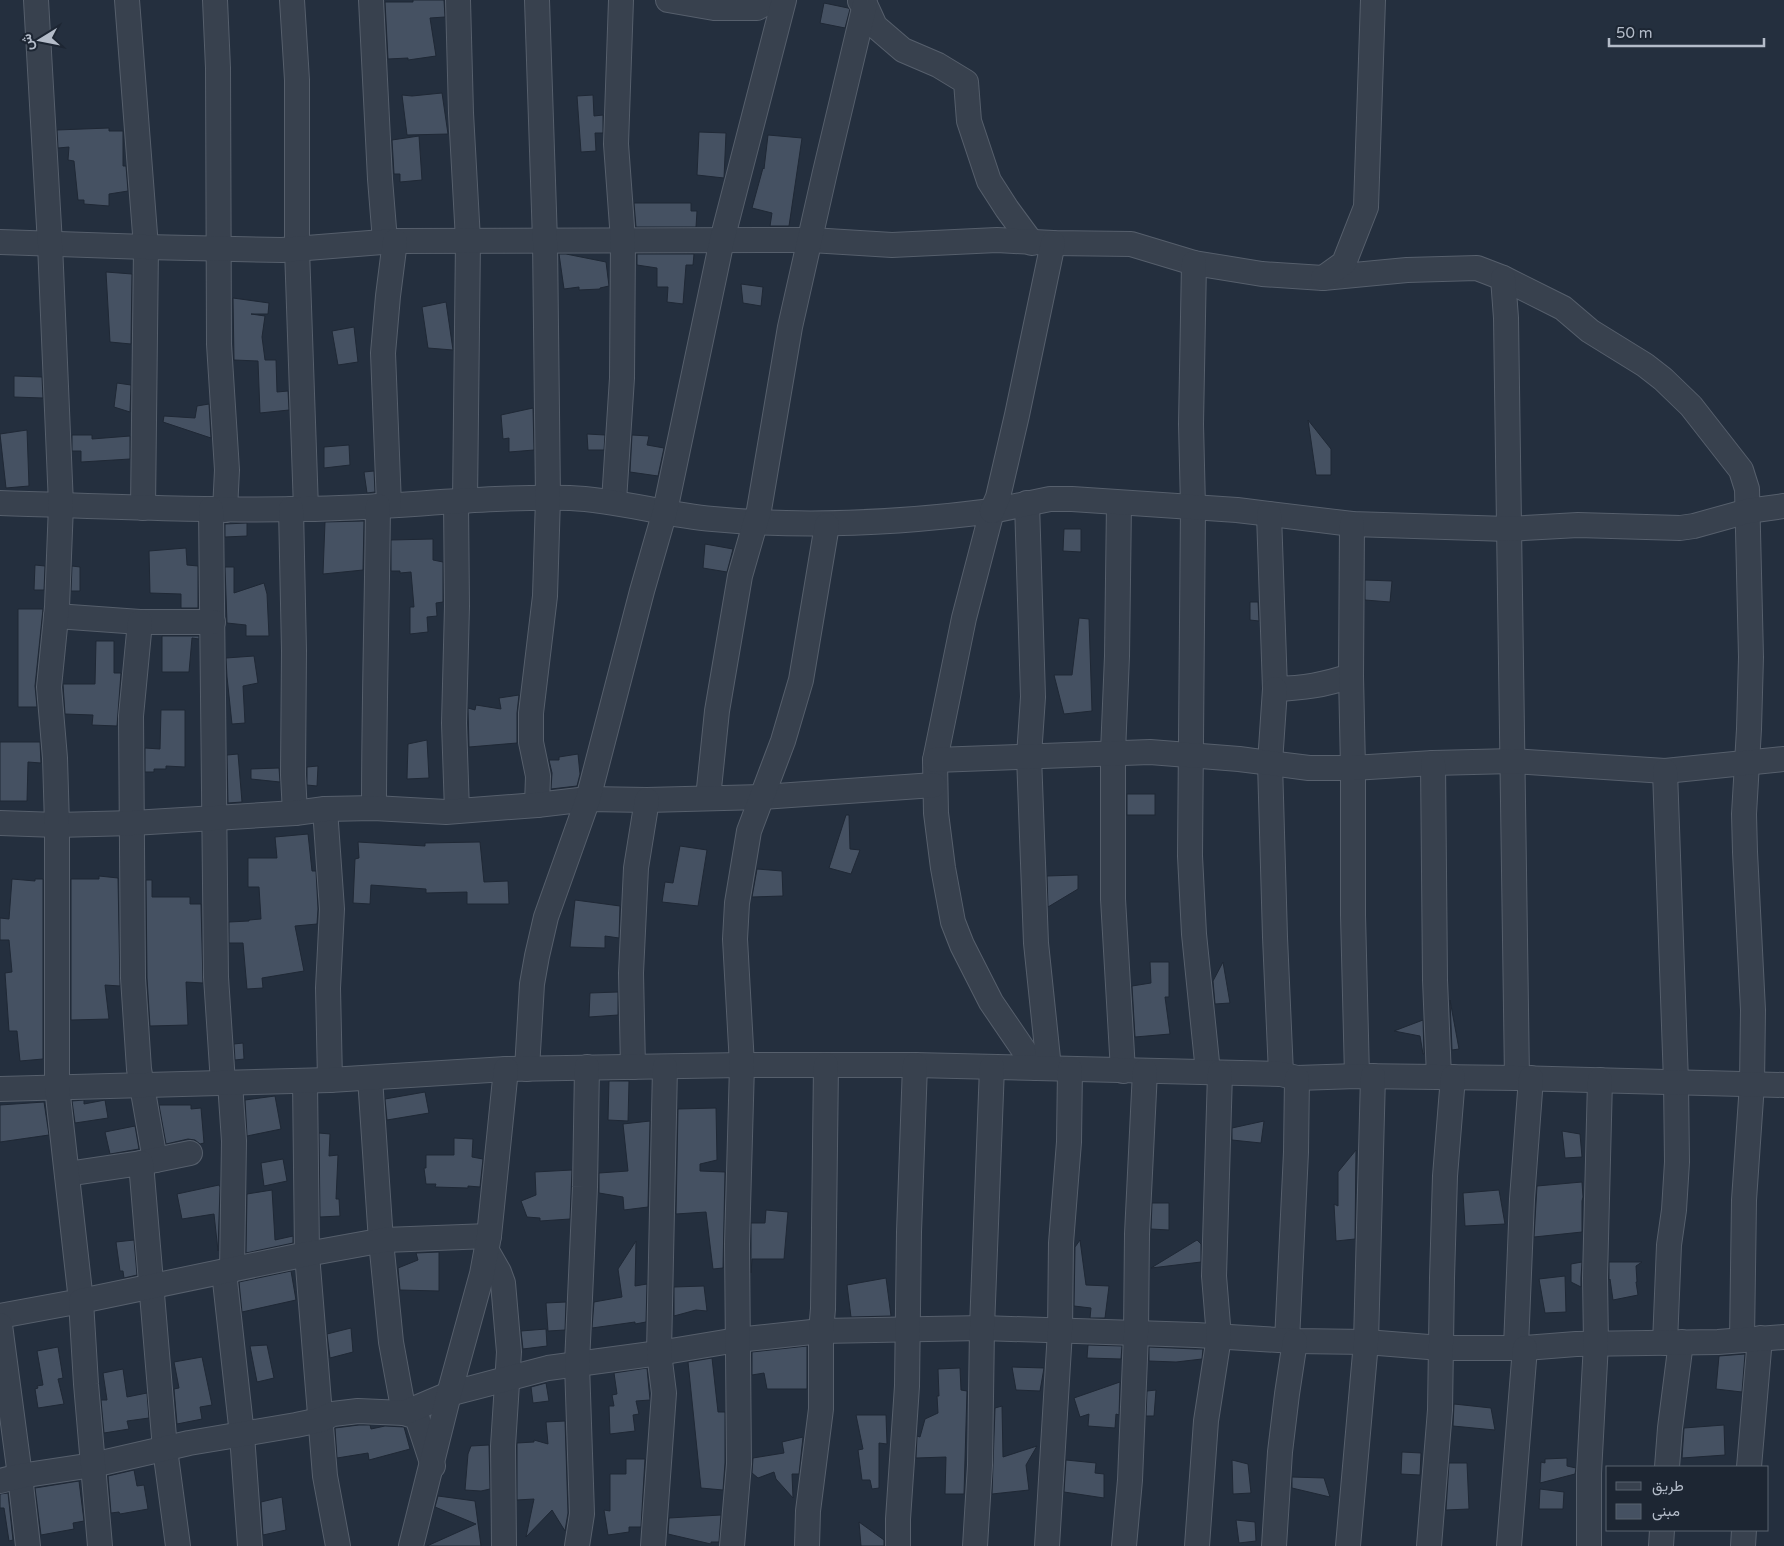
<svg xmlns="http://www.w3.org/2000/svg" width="1784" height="1546" font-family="'Varela Round',Vazirmatn,sans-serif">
<rect width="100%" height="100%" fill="#242f3e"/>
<g fill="#455162" stroke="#1f2835">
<polygon points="413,0 444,0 445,17 430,18 436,56 408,60 408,58 388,59 385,2 413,2"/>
<polygon points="824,3 848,8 850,9 845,28 820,23"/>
<polygon points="442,93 448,134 407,135 402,95 412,96"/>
<polygon points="593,95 594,116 603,115 603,133 595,133 596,151 581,152 577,96"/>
<polygon points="109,128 109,131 123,131 123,166 126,166 128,191 109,194 109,206 84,204 84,200 78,200 74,161 68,160 69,147 58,148 57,130"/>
<polygon points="699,132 726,133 724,178 697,175"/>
<polygon points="768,135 802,138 789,226 770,226 772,213 752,208 763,168 764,169"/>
<polygon points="419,136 422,180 400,182 400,174 394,174 392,140"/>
<polygon points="634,203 691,203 691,211 697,211 696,227 636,227"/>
<polygon points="559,254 566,254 606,262 609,286 600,288 600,289 579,290 579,287 564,289"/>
<polygon points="637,254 694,254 693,265 686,265 683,304 667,302 668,287 657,287 657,268 637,265"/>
<polygon points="106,272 132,274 131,344 110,342"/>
<polygon points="741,284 763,287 761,306 743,303"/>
<polygon points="233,298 269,303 268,314 251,314 265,316 262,337 265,360 276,360 277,392 288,391 289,410 260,413 258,361 234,360"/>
<polygon points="446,302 453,350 428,348 422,307"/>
<polygon points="354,327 358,362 338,365 332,331"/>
<polygon points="14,376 42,377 43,398 14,397"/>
<polygon points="117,383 131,385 130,412 114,407"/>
<polygon points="209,404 211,438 163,422 164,416 195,418 197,406"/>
<polygon points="533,408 534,450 509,452 509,438 503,439 501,415"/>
<polygon points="1308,420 1331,449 1331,475 1316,475"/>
<polygon points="27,430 29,486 6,488 0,434"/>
<polygon points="587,434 605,435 604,450 588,450"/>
<polygon points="72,435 92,435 92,439 130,436 130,459 81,462 81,451 72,451"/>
<polygon points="632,435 649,436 647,445 664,448 658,476 630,472"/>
<polygon points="349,445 350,465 324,468 324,447"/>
<polygon points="374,471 375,492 367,493 364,472"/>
<polygon points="364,521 363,570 323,574 325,522"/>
<polygon points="247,523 247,536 225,537 225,524"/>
<polygon points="1064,529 1081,529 1081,552 1063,551"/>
<polygon points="433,539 433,560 443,562 443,602 436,603 437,616 427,617 428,632 410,634 410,607 414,607 411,572 400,573 400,571 391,571 391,540"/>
<polygon points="705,544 733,549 727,572 703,568"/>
<polygon points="186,548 187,565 198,566 198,608 181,608 181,594 150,593 149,551"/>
<polygon points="35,565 45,566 44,590 34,590"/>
<polygon points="72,566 80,567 80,591 71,591"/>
<polygon points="225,567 234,567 234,593 264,583 267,594 269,636 246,636 246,625 227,623"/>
<polygon points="1365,580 1392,581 1390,602 1365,600"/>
<polygon points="1250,602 1258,602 1259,621 1250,620"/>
<polygon points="18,609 43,609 35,686 37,707 18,707"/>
<polygon points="1079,618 1089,619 1092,711 1064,714 1054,675 1072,675"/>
<polygon points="162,636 199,636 199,639 192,638 189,672 162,672"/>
<polygon points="96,641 114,641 114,673 121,673 117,726 92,725 93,715 65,714 63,684 95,684"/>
<polygon points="254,656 258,683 243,686 245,723 232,724 227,677 226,658"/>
<polygon points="519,695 517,713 517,743 469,747 468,708 475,710 476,705 501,709 499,698"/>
<polygon points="161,710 185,710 185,767 166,766 166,769 154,769 154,772 145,772 145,748 160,749"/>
<polygon points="427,740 429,778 407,779 408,744"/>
<polygon points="0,742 40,742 41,763 28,762 27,801 0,801"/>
<polygon points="238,754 242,802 228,803 227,755"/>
<polygon points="578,754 580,774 577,786 551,789 552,773 549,760 559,760 559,757"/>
<polygon points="318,766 317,786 307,785 307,767"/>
<polygon points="279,768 280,782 251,779 251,769"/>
<rect x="1127" y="794" width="28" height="21"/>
<polygon points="846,815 849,815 850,849 860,850 851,874 829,868"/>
<polygon points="308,834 312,871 316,871 318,909 317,924 295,926 304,971 262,978 263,988 247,989 243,943 229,943 229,922 249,921 249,920 261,919 259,887 248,887 248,858 277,858 275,837"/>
<polygon points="358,842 425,846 425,843 480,842 484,882 508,881 509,904 467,904 467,892 426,893 426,889 371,885 370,904 353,903 355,859 359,858"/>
<polygon points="680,846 707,850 698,906 662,902 665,882 673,883"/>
<polygon points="757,869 782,871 783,896 752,897"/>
<polygon points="1078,875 1078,889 1048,907 1047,876"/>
<polygon points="99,876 118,878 120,986 105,985 109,1019 71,1020 71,879 99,879"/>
<polygon points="12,879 35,881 35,879 43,879 43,1059 20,1061 17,1031 9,1031 5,973 12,972 9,940 0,940 0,918 9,919"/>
<polygon points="146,880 152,880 152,897 190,897 190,904 201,904 203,983 186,982 188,1025 150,1026 147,978"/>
<polygon points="575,900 620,906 619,938 605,936 605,948 570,947"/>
<polygon points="1150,962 1169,962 1169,997 1165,997 1170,1034 1135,1037 1132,986 1151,983"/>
<polygon points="1223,962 1230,1003 1215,1004 1213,981"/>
<polygon points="618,992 618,1015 589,1017 590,993"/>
<polygon points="1450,1000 1459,1049 1452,1050"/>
<polygon points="1423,1020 1424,1054 1423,1054 1420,1036 1394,1031"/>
<polygon points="243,1043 244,1059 235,1060 234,1044"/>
<polygon points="609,1081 629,1081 628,1121 608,1120"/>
<polygon points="425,1092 429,1113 387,1120 385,1099"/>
<polygon points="275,1096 281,1129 247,1136 245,1100"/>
<polygon points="84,1100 84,1104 105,1100 108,1118 75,1123 72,1101"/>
<polygon points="44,1102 49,1135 0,1142 0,1105"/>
<polygon points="159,1105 191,1105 191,1109 201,1108 204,1143 200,1144 195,1140 188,1139 166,1144"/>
<polygon points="716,1108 717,1160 700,1164 700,1171 725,1172 723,1268 713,1269 706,1212 676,1214 678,1109"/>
<polygon points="650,1121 648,1207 624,1210 623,1197 599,1193 599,1173 628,1171 623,1124"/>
<polygon points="1264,1121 1261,1143 1232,1140 1232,1128"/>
<polygon points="135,1126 139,1149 110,1154 105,1132"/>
<polygon points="1562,1131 1580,1134 1582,1157 1565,1158"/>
<polygon points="319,1133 330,1134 329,1156 338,1155 336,1199 339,1199 340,1216 320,1217"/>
<polygon points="454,1138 473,1139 472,1157 483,1159 480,1187 468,1186 468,1188 435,1187 436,1184 426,1184 424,1168 426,1168 426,1155 454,1155"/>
<polygon points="1356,1150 1355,1239 1336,1241 1334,1204 1338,1206 1338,1172"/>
<polygon points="283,1159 287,1181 264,1186 261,1163"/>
<polygon points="572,1170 570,1219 540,1221 540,1218 527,1217 521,1201 536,1195 535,1172"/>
<polygon points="1582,1182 1583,1197 1582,1201 1582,1232 1534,1237 1537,1186"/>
<polygon points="219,1185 220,1187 218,1251 214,1214 182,1219 177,1194"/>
<polygon points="272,1190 275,1240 293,1236 293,1243 246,1253 247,1194"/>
<polygon points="1499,1190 1505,1224 1465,1226 1463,1193"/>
<polygon points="1152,1203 1169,1203 1169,1230 1151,1229"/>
<polygon points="766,1210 788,1212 784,1259 752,1259 751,1273 751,1223 765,1223"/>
<polygon points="134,1240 137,1275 124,1278 123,1271 120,1271 116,1242"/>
<polygon points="1080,1240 1086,1285 1109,1286 1105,1318 1090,1318 1091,1308 1074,1306 1075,1247"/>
<polygon points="1197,1240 1201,1244 1201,1262 1151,1268"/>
<polygon points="636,1241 635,1286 647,1284 646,1322 635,1324 635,1322 592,1328 594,1302 622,1297 618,1269"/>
<polygon points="439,1252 439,1291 400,1290 398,1268 418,1260 416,1253"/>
<polygon points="1582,1262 1581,1278 1581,1287 1571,1282 1571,1264"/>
<polygon points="1609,1262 1642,1262 1636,1266 1637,1282 1636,1282 1638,1295 1613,1300 1610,1279 1609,1280"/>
<polygon points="291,1271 296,1300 242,1312 239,1282"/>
<polygon points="1565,1276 1566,1312 1545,1313 1539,1279"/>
<polygon points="886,1278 891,1316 851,1317 847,1285"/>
<polygon points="704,1286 707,1311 696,1310 674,1316 674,1287"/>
<polygon points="566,1302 565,1330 548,1331 546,1303"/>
<polygon points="351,1328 353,1352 330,1358 327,1334"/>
<polygon points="546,1329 547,1346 523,1349 521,1331"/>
<polygon points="267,1345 274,1378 257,1382 250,1346"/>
<polygon points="1088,1345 1122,1346 1121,1359 1087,1358"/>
<polygon points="807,1346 807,1389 767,1389 764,1373 752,1375 752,1352"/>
<polygon points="58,1347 63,1378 58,1379 64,1404 38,1408 35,1389 38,1388 37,1386 43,1385 37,1351"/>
<polygon points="1149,1347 1195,1349 1203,1349 1202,1359 1176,1362 1149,1361"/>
<polygon points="1745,1354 1742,1392 1716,1389 1719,1356"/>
<polygon points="202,1357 212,1405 200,1407 202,1419 177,1424 174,1389 179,1388 174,1362"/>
<polygon points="712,1358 718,1412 725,1412 725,1463 723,1490 701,1488 688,1362"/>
<polygon points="1012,1367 1044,1368 1040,1391 1016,1390"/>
<polygon points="647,1368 650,1400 636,1401 639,1414 633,1415 635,1431 610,1434 609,1406 614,1406 612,1395 617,1394 614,1373"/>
<polygon points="960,1368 961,1390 967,1391 964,1494 945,1494 946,1457 916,1458 917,1436 920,1437 925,1419 938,1413 937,1396 939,1396 938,1369"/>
<polygon points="123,1369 127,1397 147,1393 149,1418 127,1421 129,1429 104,1433 101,1400 107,1400 103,1373"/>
<polygon points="1120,1382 1119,1415 1116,1414 1115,1428 1088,1426 1089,1414 1080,1417 1074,1398"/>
<polygon points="546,1383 549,1401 533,1403 531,1387"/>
<polygon points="1156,1390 1154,1416 1146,1416 1147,1391"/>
<polygon points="1454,1404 1491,1408 1495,1430 1453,1426"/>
<polygon points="1002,1406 1003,1457 1037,1446 1026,1465 1029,1490 992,1494 995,1408"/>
<polygon points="856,1415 886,1415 887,1444 879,1443 879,1488 872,1489 870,1480 862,1480 858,1450 863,1449"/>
<polygon points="565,1421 568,1513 565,1531 552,1510 526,1537 534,1499 517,1500 517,1443 534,1442 534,1440 548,1444 546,1422"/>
<polygon points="359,1425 370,1425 371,1429 385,1426 404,1427 410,1449 369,1460 368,1453 337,1458 335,1428"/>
<polygon points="1724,1425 1725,1455 1682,1458 1684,1428"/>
<polygon points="803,1437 799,1474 792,1474 793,1498 776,1479 774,1472 758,1478 752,1473 753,1458 784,1453 782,1442"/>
<polygon points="489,1445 490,1489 481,1491 465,1490 468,1454 471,1446"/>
<polygon points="1402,1452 1421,1453 1420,1475 1401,1474"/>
<polygon points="1567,1458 1567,1466 1576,1468 1575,1474 1540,1483 1541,1462 1545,1463 1545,1459"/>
<polygon points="626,1459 645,1459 641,1527 629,1527 629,1532 608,1535 604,1510 610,1511 610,1474 626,1474"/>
<polygon points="1066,1460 1096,1463 1095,1473 1104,1474 1104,1498 1064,1492"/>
<polygon points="1232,1460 1248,1464 1251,1493 1233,1494"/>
<polygon points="1449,1463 1467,1463 1469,1509 1446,1510"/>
<polygon points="134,1470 137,1486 144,1485 148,1509 120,1514 119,1512 111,1513 108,1476"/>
<polygon points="1292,1477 1324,1478 1330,1497 1292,1488"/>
<polygon points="79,1481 84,1521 73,1523 74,1529 41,1535 35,1488"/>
<polygon points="1540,1489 1564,1492 1563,1509 1539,1509"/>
<polygon points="8,1493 13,1540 9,1541 4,1508 0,1508 0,1494"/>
<polygon points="438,1496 475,1501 481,1546 427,1546 476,1524 435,1507"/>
<polygon points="282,1497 286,1530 263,1535 261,1502"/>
<polygon points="721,1515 719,1542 711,1542 711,1544 668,1534 669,1518"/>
<polygon points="1236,1520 1255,1522 1256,1541 1239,1543"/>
<polygon points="859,1522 884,1540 884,1546 861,1546"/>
</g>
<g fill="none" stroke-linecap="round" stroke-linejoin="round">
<defs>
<g id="minor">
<polyline points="127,0 146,247 143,508"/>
<polyline points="215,0 218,68 219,344 227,470 225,510"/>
<polyline points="292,0 297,80 297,249 306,509"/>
<polyline points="371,0 380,179 385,241"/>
<polyline points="458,0 461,113 468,240 465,501"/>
<polyline points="668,0 714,8 757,8 771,0"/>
<polyline points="860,1 865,4 875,26 903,50 938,65 966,82 969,121 989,181 1007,209 1032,243"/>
<polyline points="0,242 146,247 282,250 395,241 811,240 892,245 997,240 1053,243 1131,244 1194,263 1262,274 1323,278 1407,270 1477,268 1503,278 1563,308 1590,331 1645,365 1663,379 1691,406 1741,470 1747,489 1751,657 1749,729 1744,814 1745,852 1753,1010 1752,1084 1744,1200 1742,1340"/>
<polyline points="1194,263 1191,424 1193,507 1190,856 1194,934 1208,1072"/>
<polyline points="1323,278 1344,263 1366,207 1373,0"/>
<polyline points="1503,278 1506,318 1517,1078"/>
<polyline points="614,501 622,378 623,240 616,144 621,0"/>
<polyline points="456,502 457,606 454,723 457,811"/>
<path d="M0 503C102 506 203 511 305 509 393 508 482 496 570 498 620 500 664 515 713 519 808 528 899 523 992 511L964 618 935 760 936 813 943 868 953 922 962 945 991 1002 1036 1068"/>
<polyline points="1027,503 1033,697 1029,756 1036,943 1049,1068"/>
<polyline points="1119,503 1117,656 1113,752 1113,899 1123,1071"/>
<polyline points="389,505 383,353 388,296 395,241"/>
<polyline points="211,509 216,977 223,1083"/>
<polyline points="291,509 294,651 293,775 295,813"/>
<polyline points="992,511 1050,499 1072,499 1237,510 1352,524 1508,529 1578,525 1680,528 1694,526 1748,511 1784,506"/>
<polyline points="992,511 998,497 1017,415 1053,243"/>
<path d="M1269 514 1275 689C1305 688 1323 685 1351 676"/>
<polyline points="1352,524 1351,676 1353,768 1353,915 1357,1076"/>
<polyline points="56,616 140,622 213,622"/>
<polyline points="140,622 131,716 133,978 139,1069 155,1160"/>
<polyline points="1275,689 1270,763 1275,937 1281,1074"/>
<polyline points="935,760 1150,752 1239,759 1309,768 1353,768 1433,763 1513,761 1665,771 1784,759"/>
<polyline points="1433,763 1435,980 1439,1077"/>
<polyline points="1665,771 1676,1082 1677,1162 1674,1210 1669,1245 1665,1343"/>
<polyline points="708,798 717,711 740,576 759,510 790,327 825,172 865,4"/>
<polyline points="537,805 538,776 531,742 531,713 545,596 548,498 545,241 537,0"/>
<path d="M374 808C374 707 377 606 378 506"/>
<polyline points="325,809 332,909 328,988 330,1080"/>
<polyline points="0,823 57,825 133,823 295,813 325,809 374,808 446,812 537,805 588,799 647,800 762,797 934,785"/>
<polyline points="633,1067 631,973 636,868 647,800"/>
<polyline points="527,1069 532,984 537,956 546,917 588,799 642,591 665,511 722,240 784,0"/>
<polyline points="370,1078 381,1241 391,1342 404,1413 417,1417 433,1466"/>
<polyline points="305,1081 307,1254 325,1476 338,1546"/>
<polyline points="230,1083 234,1141 232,1270"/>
<polyline points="0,1089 330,1080 506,1069 742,1065 915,1065 1281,1074 1297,1078 1357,1076 1517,1078 1784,1085"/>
<polyline points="141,1163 190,1153"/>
<polyline points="67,1174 141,1163 165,1449 178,1546"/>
<polyline points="487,1251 499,1272 503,1283 509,1352 503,1446 504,1546"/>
<polyline points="224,1272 242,1435 250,1546"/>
<polyline points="0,1316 81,1301 57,1087 57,825 55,758 49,687 57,607 61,505 50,244 36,0"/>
<polyline points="0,1325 20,1476 28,1546"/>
<polyline points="1287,1341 1296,1152 1297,1078"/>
<polyline points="1516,1347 1522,1199 1531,1078"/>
<polyline points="1667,1467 1670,1428 1681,1342"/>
<polyline points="1749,1467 1760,1338"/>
<polyline points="0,1481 20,1476 93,1465 189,1443 296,1425 320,1420 333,1414 358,1411 404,1413 449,1394 548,1368 659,1353 737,1340 821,1331 982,1328 1196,1335 1295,1341 1366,1342 1441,1348 1525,1348 1576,1344 1718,1342 1784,1337"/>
<polyline points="100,1546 86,1384 81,1301 307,1254 384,1240 489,1236"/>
<polyline points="411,1546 449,1394 482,1274 489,1236 506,1069"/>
<polyline points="577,1546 582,1514 577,1364 585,1187 587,1067"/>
<polyline points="653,1546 664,1393 659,1353 665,1067"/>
<polyline points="732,1546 739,1464 737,1244 742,1065 735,939 737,903 749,831 783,741 801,680 827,525"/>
<polyline points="807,1546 808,1511 821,1409 821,1331 823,1309 826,1065"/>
<polyline points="898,1546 898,1519 907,1386 909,1232 915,1065"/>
<polyline points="975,1546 980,1465 982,1328 992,1067"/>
<polyline points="1047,1546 1060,1331 1061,1243 1069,1142 1070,1069"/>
<polyline points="1124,1546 1130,1480 1136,1334 1137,1234 1145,1071"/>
<polyline points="1197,1546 1206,1421 1219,1337 1214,1276 1220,1073"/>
<polyline points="1274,1546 1280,1452 1287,1394 1295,1341"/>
<polyline points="1348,1546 1366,1342 1373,1076"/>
<polyline points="1429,1546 1440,1410 1442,1278 1445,1176 1453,1077"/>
<polyline points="1509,1546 1525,1348"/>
<polyline points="1589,1546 1589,1473 1596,1343 1595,1278 1600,1080"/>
<polyline points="1661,1546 1662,1530"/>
<polyline points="1743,1546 1744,1530"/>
</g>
</defs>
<use href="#minor" stroke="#565f6c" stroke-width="26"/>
<use href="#minor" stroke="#38414e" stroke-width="24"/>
</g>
<rect x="1606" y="1466" width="162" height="65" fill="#1d2633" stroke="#59626f"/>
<rect x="1616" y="1482" width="25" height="8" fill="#38414e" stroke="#59626f"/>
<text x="1652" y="1491" font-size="15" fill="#b4bcc9">طريق</text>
<rect x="1616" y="1504" width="25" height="15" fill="#455162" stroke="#59626f"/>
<text x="1652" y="1516" font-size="15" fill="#b4bcc9">مبنى</text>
<g transform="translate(40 40) rotate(260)" stroke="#1d2633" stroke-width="4" paint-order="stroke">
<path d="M0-4L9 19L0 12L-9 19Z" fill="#b4bcc9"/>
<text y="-8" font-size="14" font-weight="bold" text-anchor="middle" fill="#b4bcc9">ش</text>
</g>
<path d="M1609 38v8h155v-8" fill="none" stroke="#b4bcc9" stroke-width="2.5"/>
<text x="1616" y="38" font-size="15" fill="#b4bcc9" stroke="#1d2633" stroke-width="4" paint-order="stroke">50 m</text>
</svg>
